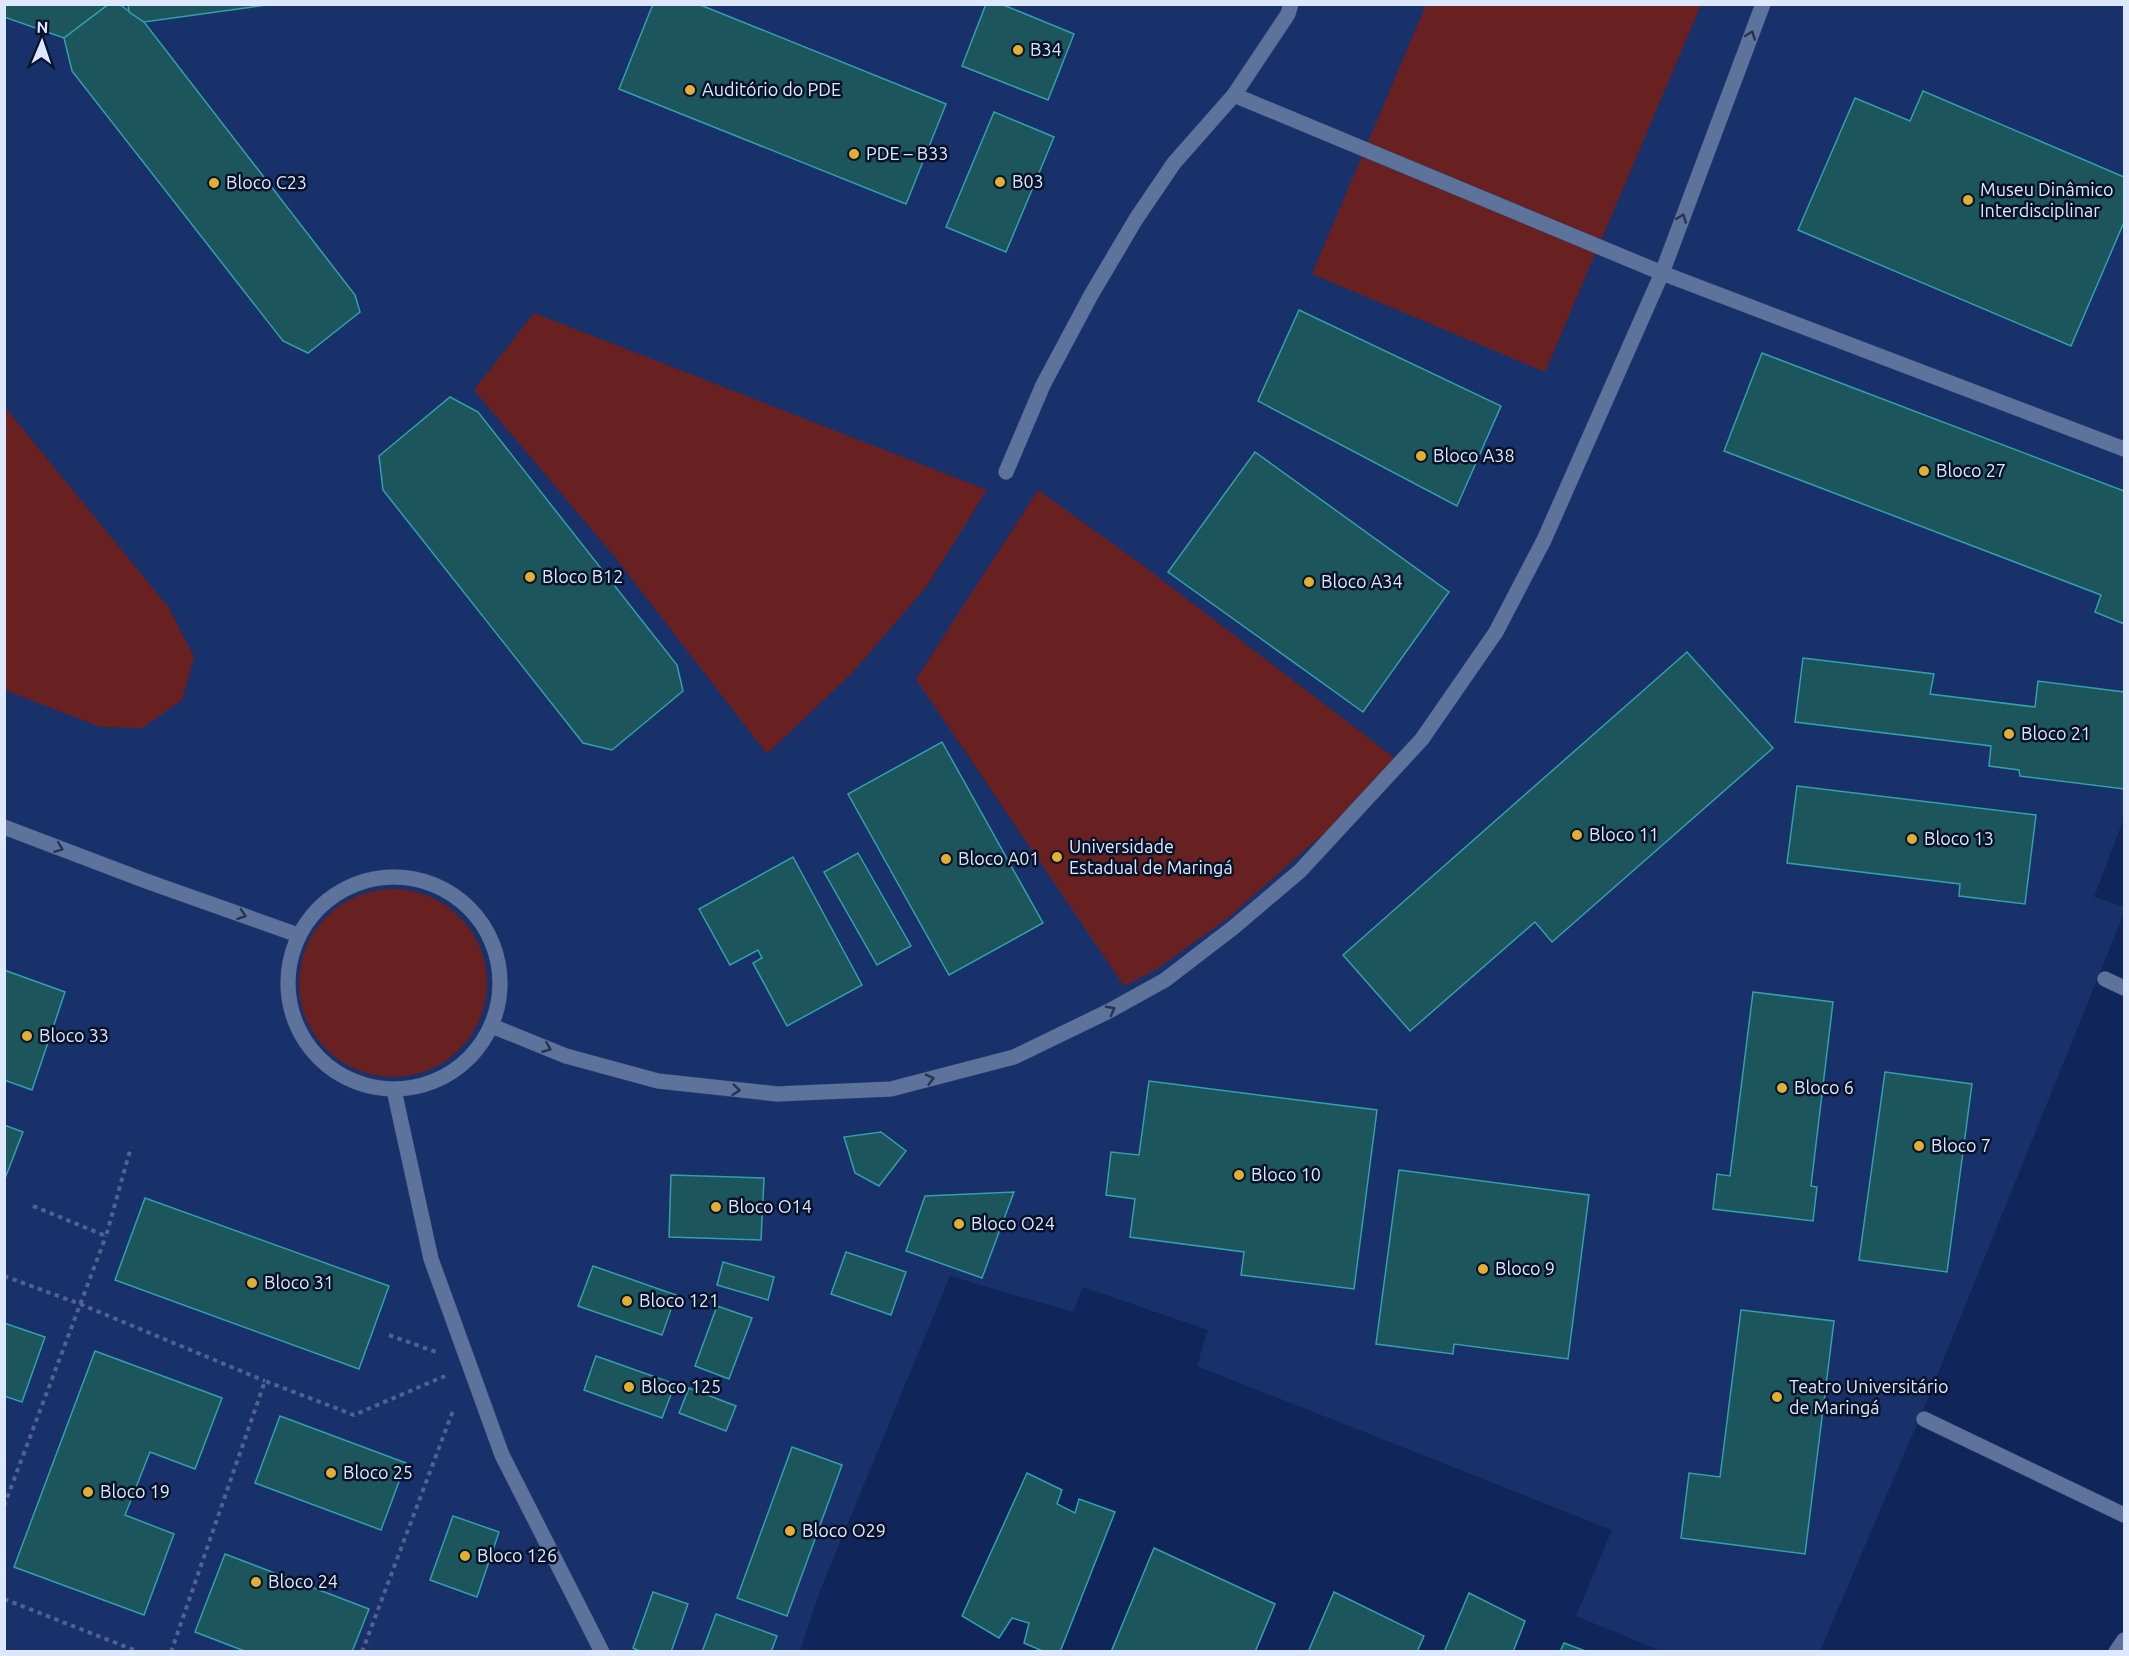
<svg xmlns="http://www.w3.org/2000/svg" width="2129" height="1656" font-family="Ubuntu,sans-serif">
<rect width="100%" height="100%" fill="#10265b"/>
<polygon fill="#18316b" points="5,5 2124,5 2124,818 2094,897 2124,907 2124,913 1923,1410 1820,1651 1662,1651 1576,1616 1612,1530 1197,1366 1208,1330 1083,1287 1073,1312 950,1276 819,1593 800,1651 5,1652"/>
<g fill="#682020">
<polygon points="1426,5 1701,5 1545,372 1312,274"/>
<polygon points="534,313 987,490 927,586 853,672 767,754 614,556 474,390"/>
<polygon points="4,406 169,608 194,657 182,700 142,728 100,727 5,690"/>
<polygon points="1038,490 1141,564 1396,759 1357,804 1228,918 1157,969 1124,986 916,679"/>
<circle cx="393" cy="983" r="94"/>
</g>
<g fill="#1c555b" stroke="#31a1ab" stroke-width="1.5">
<polygon points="4,4 109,4 64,38 4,17"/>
<polygon points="109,4 119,4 144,22 355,295 360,312 308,353 283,341 72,71 64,38"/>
<polygon points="128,4 274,4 144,22 129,12"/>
<polygon points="653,4 698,4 946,104 906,204 619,89"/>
<polygon points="986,4 1001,4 1074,34 1048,100 962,66"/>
<polygon points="1923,91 2124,177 2124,222 2071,346 1798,230 1855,98 1910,121"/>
<polygon points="994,112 1054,137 1006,252 946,227"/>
<polygon points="1299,310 1501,406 1457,506 1258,401"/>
<polygon points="1762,353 2124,491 2124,624 2095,612 2101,595 1724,451"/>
<polygon points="450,397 478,412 677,665 683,691 612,750 583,743 383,490 379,456"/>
<polygon points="1255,452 1449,592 1363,712 1168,572"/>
<polygon points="1687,652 1773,748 1552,942 1535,922 1410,1031 1343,955"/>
<polygon points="1803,658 1934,674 1930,694 2035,707 2038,681 2124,692 2124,789 2020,776 2019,770 1989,766 1991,746 1795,722"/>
<polygon points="942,742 1043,923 949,975 848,794"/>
<polygon points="1797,786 2036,815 2025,904 1959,896 1960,884 1787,863"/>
<polygon points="858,853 911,946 877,965 824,872"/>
<polygon points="793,857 862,985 787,1026 753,963 762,958 758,950 730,965 699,909"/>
<polygon points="4,970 65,992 32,1090 4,1080"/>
<polygon points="1753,992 1833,1002 1811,1186 1817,1187 1813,1221 1713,1209 1717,1174 1730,1176"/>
<polygon points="1885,1072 1972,1084 1947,1272 1859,1260"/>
<polygon points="1149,1081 1377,1110 1354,1289 1241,1275 1244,1252 1130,1237 1135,1199 1106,1195 1111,1152 1139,1155"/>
<polygon points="4,1125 23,1132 4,1181"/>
<polygon points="881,1132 906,1151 879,1186 855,1173 844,1137"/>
<polygon points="1399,1170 1589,1195 1568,1359 1454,1344 1453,1354 1376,1344"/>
<polygon points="671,1175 764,1178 761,1240 669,1237"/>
<polygon points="1014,1192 982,1278 906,1251 925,1196"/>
<polygon points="145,1198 389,1286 359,1369 115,1280"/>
<polygon points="846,1252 906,1272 891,1315 831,1294"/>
<polygon points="723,1262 774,1277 768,1300 717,1285"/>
<polygon points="593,1266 676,1295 662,1335 578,1306"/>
<polygon points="717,1306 752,1318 729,1379 695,1366"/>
<polygon points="1741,1310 1834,1321 1805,1554 1681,1538 1689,1473 1720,1477"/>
<polygon points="4,1323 45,1337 22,1402 4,1396"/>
<polygon points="95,1351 222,1398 195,1469 150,1452 125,1515 174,1534 144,1615 14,1567"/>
<polygon points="596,1356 675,1384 662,1418 584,1390"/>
<polygon points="689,1388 736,1406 726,1431 679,1413"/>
<polygon points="280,1416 406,1463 381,1530 255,1483"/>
<polygon points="792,1447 842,1465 787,1616 737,1598"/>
<polygon points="1027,1473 1062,1490 1057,1504 1075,1513 1079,1499 1115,1512 1060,1652 1045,1652 1024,1643 1029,1623 1012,1618 999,1638 962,1616"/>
<polygon points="453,1516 499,1532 477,1597 430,1580"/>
<polygon points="1154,1548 1275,1604 1255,1652 1111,1652"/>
<polygon points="225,1554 369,1609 352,1652 247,1652 195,1632"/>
<polygon points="653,1592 688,1604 671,1652 642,1652 633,1648"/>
<polygon points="1334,1592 1424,1636 1417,1652 1308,1652"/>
<polygon points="1469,1593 1525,1621 1513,1652 1444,1652"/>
<polygon points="716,1614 777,1636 771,1652 702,1652"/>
<polygon points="1564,1643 1588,1652 1560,1652"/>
</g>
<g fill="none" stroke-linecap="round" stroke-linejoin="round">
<defs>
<g id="minor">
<polyline points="1234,95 1662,273 2124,449"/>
<polyline points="1006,472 1043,385 1091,295 1136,219 1174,163 1234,95 1288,14 1291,4"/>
<polyline points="4,827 146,881 298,935"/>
<circle cx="394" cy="983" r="106"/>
<polyline points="2105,979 2124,988"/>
<polyline points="492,1026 566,1056 658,1081 777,1094 891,1089 1014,1057 1109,1011 1165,980 1234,927 1300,871 1422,739 1496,632 1544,540 1662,273 1763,4"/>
<polyline points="394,1090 431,1259 502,1455 602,1652"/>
<polyline points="1924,1419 2124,1515"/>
<polyline points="2116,1652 2124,1640"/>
</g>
</defs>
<use href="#minor" stroke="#2d4172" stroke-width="16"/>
<g stroke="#50628d" stroke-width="4" stroke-dasharray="4.5 4.5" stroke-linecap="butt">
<polyline points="33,1206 106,1236 131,1147"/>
<polyline points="4,1276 80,1304 265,1381"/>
<polyline points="389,1335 436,1352"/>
<polyline points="4,1506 106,1236"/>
<polyline points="4,1599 139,1652"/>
<polyline points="171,1652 265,1381 354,1415 445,1376"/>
<polyline points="362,1652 454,1408"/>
</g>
<use href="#minor" stroke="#5e739c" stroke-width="15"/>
</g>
<defs><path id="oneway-chevron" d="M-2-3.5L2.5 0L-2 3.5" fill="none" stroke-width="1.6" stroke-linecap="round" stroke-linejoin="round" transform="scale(1.5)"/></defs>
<g stroke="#263451">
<use href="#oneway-chevron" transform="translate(1751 35) rotate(-69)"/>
<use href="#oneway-chevron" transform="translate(1682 218) rotate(-69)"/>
<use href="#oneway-chevron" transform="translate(59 848) rotate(21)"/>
<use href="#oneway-chevron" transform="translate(242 915) rotate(19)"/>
<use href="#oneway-chevron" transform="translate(1111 1010) rotate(-28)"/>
<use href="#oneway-chevron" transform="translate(547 1048) rotate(22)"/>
<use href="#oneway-chevron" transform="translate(930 1079) rotate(-15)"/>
<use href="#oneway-chevron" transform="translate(736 1090) rotate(6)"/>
</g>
<g fill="#e3ae34" stroke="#081229" stroke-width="2">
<circle cx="1018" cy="50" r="6"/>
<circle cx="690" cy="90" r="6"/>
<circle cx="854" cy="154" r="6"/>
<circle cx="1000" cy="182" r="6"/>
<circle cx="214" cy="183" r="6"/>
<circle cx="1968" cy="200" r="6"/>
<circle cx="1421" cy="456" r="6"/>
<circle cx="1924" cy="471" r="6"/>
<circle cx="530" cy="577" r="6"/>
<circle cx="1309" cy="582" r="6"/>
<circle cx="2009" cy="734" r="6"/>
<circle cx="1577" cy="835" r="6"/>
<circle cx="1912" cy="839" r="6"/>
<circle cx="1057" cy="857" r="6"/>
<circle cx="946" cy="859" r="6"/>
<circle cx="27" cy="1036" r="6"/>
<circle cx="1782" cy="1088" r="6"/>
<circle cx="1919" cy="1146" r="6"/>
<circle cx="1239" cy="1175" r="6"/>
<circle cx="716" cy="1207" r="6"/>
<circle cx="959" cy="1224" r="6"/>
<circle cx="1483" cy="1269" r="6"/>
<circle cx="252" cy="1283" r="6"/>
<circle cx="627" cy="1301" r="6"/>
<circle cx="629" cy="1387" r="6"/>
<circle cx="1777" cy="1397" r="6"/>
<circle cx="331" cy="1473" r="6"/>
<circle cx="88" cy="1492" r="6"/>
<circle cx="790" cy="1531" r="6"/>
<circle cx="465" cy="1556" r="6"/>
<circle cx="256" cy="1582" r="6"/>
</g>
<g text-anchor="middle" stroke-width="5" stroke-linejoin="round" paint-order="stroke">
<g font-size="18" fill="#dee8fc" stroke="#081229" text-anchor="start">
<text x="1030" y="56">B34</text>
<text x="702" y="96">Auditório do PDE</text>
<text x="866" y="160">PDE – B33</text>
<text x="1012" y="188">B03</text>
<text x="226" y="189">Bloco C23</text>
<text x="1980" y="196">Museu Dinâmico<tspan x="1980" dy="21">Interdisciplinar</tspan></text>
<text x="1433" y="462">Bloco A38</text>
<text x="1936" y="477">Bloco 27</text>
<text x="542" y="583">Bloco B12</text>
<text x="1321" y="588">Bloco A34</text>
<text x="2021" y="740">Bloco 21</text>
<text x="1589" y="841">Bloco 11</text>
<text x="1924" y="845">Bloco 13</text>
<text x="1069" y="853">Universidade<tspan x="1069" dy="21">Estadual de Maringá</tspan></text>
<text x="958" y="865">Bloco A01</text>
<text x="39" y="1042">Bloco 33</text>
<text x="1794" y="1094">Bloco 6</text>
<text x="1931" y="1152">Bloco 7</text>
<text x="1251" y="1181">Bloco 10</text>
<text x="728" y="1213">Bloco O14</text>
<text x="971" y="1230">Bloco O24</text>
<text x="1495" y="1275">Bloco 9</text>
<text x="264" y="1289">Bloco 31</text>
<text x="639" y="1307">Bloco 121</text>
<text x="641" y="1393">Bloco 125</text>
<text x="1789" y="1393">Teatro Universitário<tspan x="1789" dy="21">de Maringá</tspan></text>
<text x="343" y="1479">Bloco 25</text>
<text x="100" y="1498">Bloco 19</text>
<text x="802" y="1537">Bloco O29</text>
<text x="477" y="1562">Bloco 126</text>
<text x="268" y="1588">Bloco 24</text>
</g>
</g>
<rect width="2129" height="1656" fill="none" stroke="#dee8fc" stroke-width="12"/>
<g transform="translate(42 42) rotate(2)" stroke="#081229" stroke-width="4.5" paint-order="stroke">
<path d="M0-4.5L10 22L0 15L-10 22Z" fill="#dee8fc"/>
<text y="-9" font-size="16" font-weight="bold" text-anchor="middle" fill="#dee8fc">N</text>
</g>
</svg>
